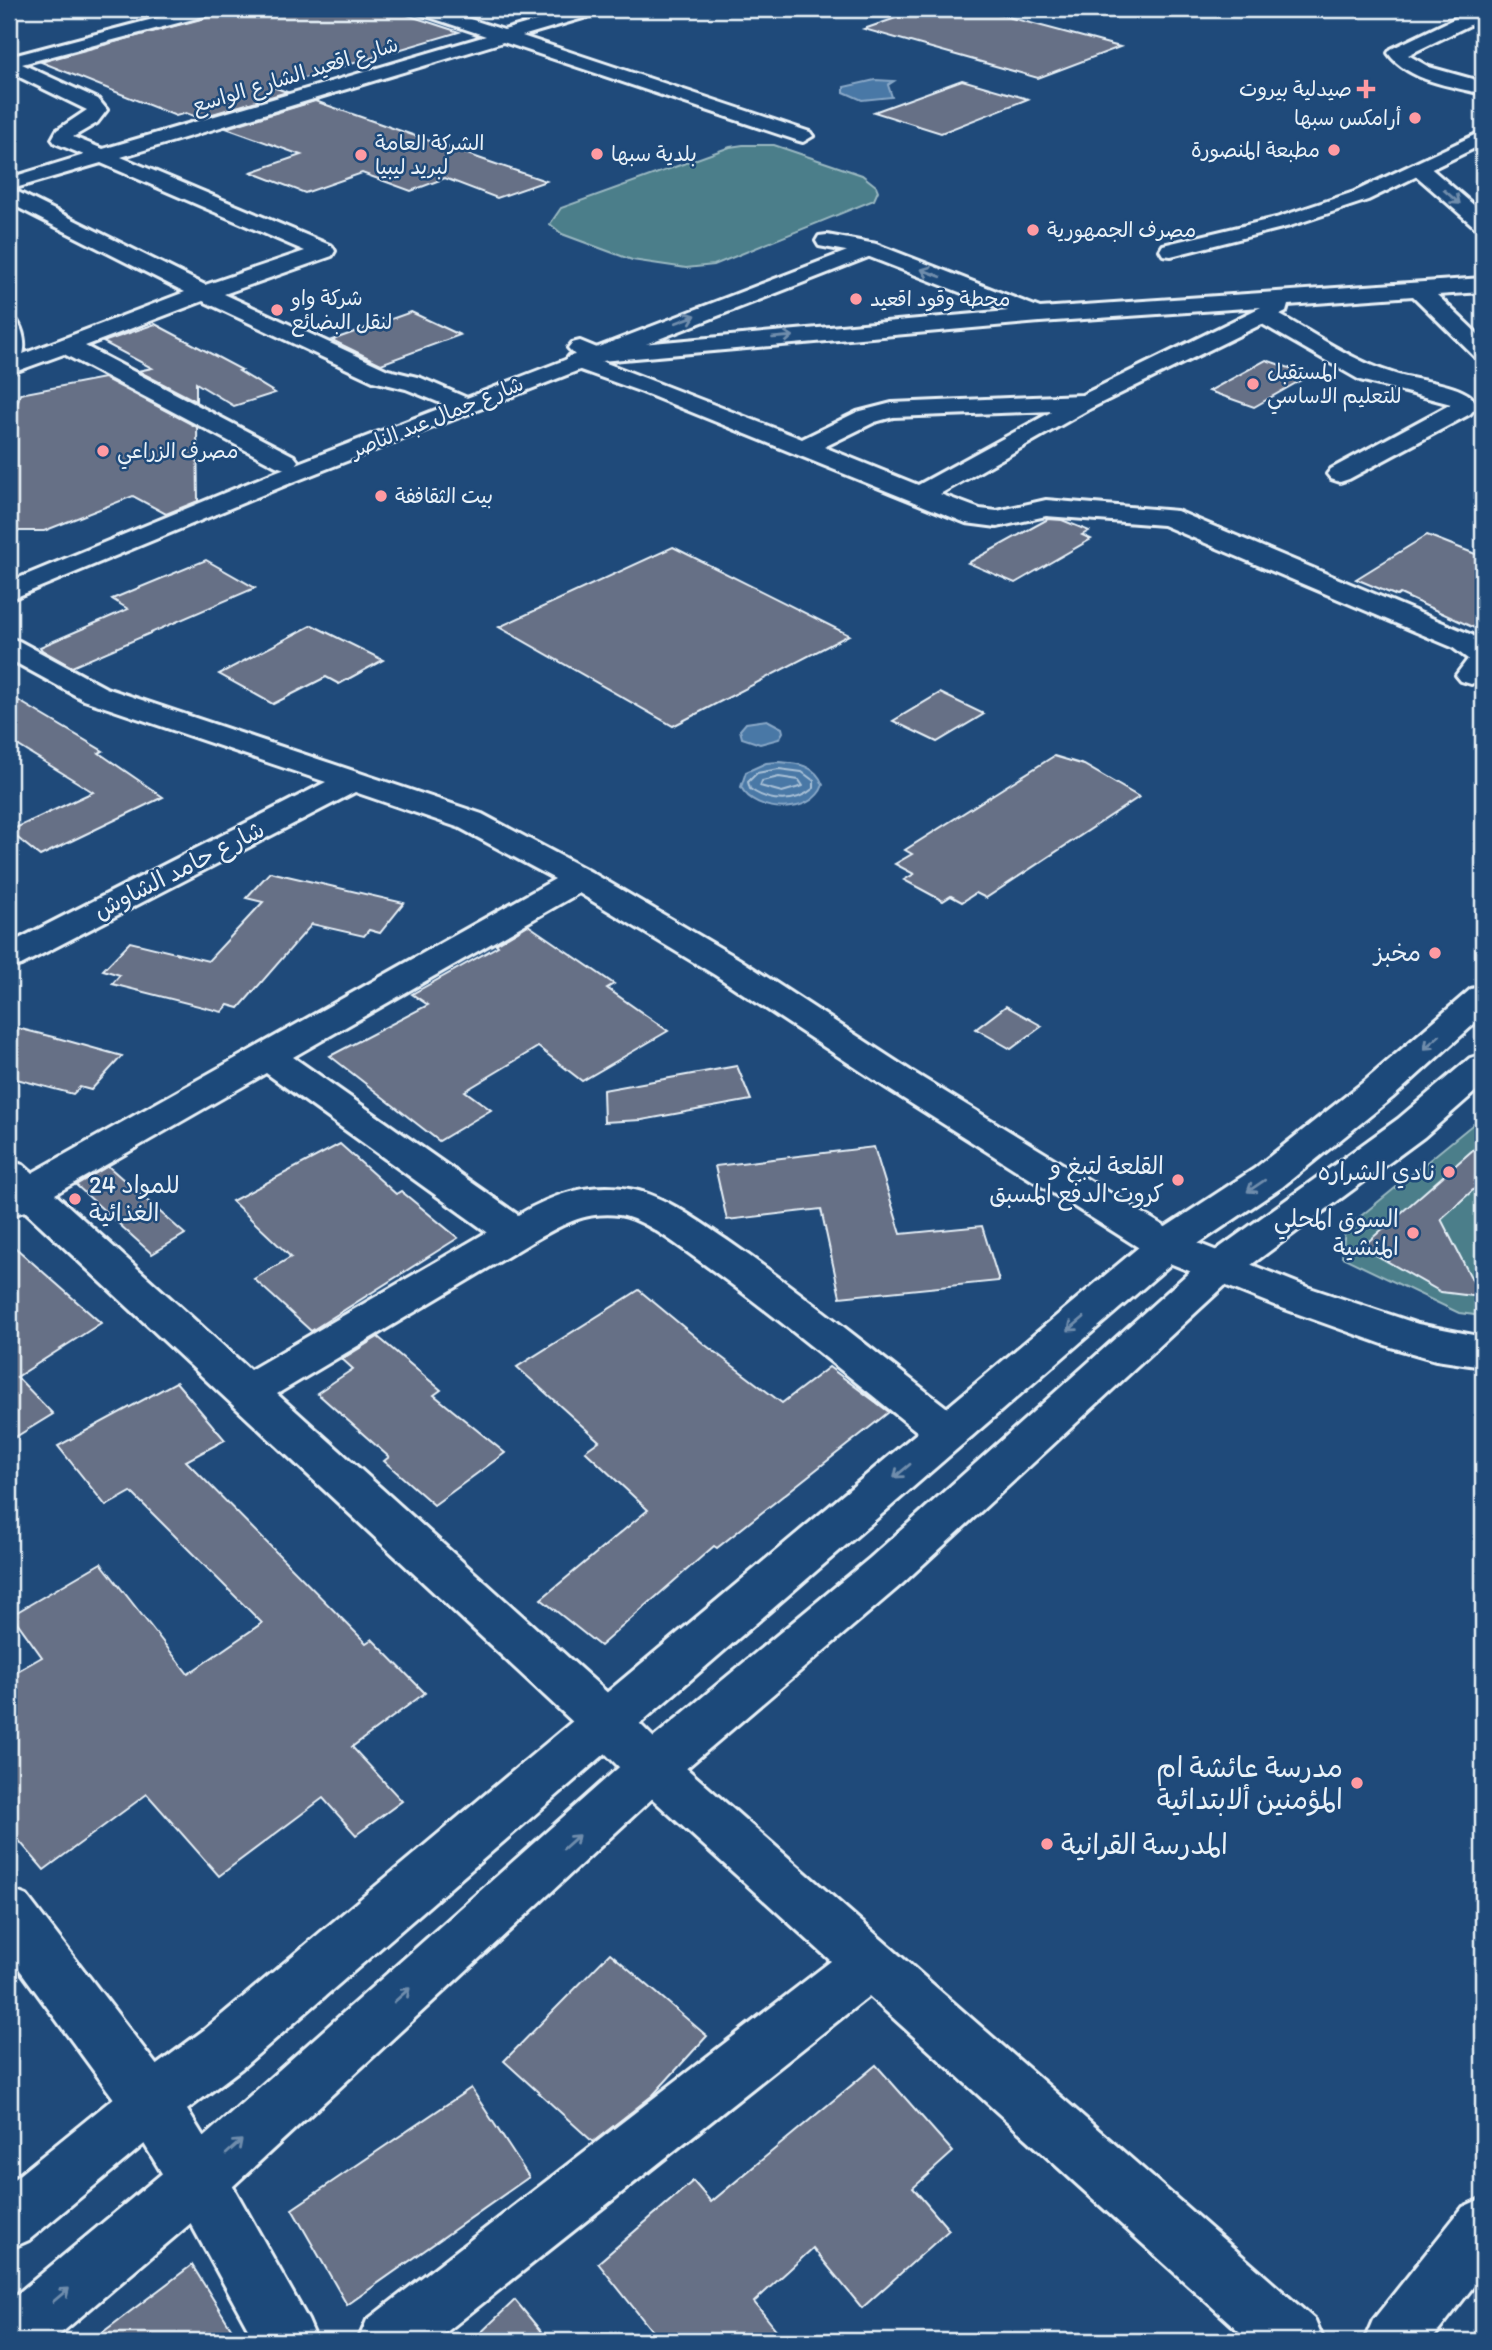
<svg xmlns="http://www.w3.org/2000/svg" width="1492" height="2350" font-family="Itim,'Playpen Sans Arabic',sans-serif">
<rect width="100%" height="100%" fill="#1f4a7a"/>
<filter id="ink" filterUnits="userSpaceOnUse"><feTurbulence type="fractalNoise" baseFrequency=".0143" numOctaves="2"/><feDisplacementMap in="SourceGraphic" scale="14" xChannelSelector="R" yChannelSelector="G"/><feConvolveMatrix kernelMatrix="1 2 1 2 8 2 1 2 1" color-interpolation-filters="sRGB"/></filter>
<g filter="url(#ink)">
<g fill="#4b7e8a" stroke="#9ab8c1" stroke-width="2">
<polygon points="743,145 774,145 862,175 876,186 878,191 874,200 714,265 686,268 632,260 562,234 550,224 561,208 730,147"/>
<polygon points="1483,1116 1483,1316 1459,1313 1342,1257 1345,1229"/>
</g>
<g fill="#4a78a6" stroke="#89a8c7" stroke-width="2">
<polygon points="875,80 894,81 888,85 892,97 862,100 844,92 844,87"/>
<polygon points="767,720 782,728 783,732 779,739 760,744 742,738 740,730 746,723"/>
<path d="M779 762C797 763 816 765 823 785 812 816 755 814 741 787L746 772 766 763Z"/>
</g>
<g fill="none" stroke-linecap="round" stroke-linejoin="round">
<g stroke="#a9c1d7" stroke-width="2">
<path d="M779 769 802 772 814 781V788C795 804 770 803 750 789L748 782 757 773Z"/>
<polygon points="779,777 799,780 803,786 782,792 760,786 762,781"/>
</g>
</g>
<g fill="#666f86" stroke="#e8f1f8" stroke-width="2">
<polygon points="236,9 389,9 459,32 273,87 287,92 199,118 186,113 176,116 41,62"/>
<polygon points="922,9 978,9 1120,47 1038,78 864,29"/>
<polygon points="962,80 1028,99 941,133 874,112"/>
<polygon points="315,101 490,162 546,181 497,198 445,178 411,191 362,173 305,193 251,172 301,155 226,128"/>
<polygon points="411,312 460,335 381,364 332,340"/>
<polygon points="155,324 242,370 239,371 275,393 234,406 196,383 196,401 138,371 152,368 103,342"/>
<polygon points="1266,360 1310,375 1254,407 1209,391"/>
<polygon points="104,378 197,427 198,501 166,514 133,496 44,531 9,531 9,431 20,394"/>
<polygon points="1048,519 1062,520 1089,531 1082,535 1091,539 1015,583 968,563"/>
<polygon points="1427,535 1483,557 1483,632 1400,594 1397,596 1356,579"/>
<polygon points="673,547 849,635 673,726 499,627"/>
<polygon points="206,560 255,588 72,667 42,650 40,647 128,609 112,599"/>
<polygon points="312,625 383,660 339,684 326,677 273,704 219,674"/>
<polygon points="940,693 984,714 937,742 893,721"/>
<polygon points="9,695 103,751 99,753 163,797 40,856 9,831 93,792 9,740"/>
<polygon points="1054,756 1084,765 1139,797 986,898 976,893 962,902 951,896 943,901 904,880 914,874 895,864 912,854 905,850"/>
<polygon points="270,872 404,903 380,933 369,930 364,936 312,924 239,1008 228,1005 222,1012 112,984 120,975 103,970 130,942 208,961 263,902 246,898"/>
<polygon points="528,925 614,984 607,988 668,1031 582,1081 538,1047 465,1091 491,1110 439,1141 330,1056 428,1005 412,994 498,946 496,944"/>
<polygon points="1006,1006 1042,1026 1011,1049 976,1029"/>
<polygon points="9,1026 61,1039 122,1056 91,1090 80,1087 73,1094 9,1077"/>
<polygon points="737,1066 751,1100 642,1120 604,1122 603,1090"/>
<polygon points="340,1144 396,1194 401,1191 458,1238 311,1331 254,1279 291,1257 232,1201"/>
<polygon points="874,1147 901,1234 982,1226 999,1281 840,1297 821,1209 727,1220 715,1166"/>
<polygon points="1474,1149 1483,1160 1483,1181 1441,1219 1481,1297 1441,1292 1362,1247"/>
<polygon points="108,1166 185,1234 152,1254 76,1185"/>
<polygon points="9,1242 101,1323 17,1377 53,1414 9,1441"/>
<polygon points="639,1290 704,1344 782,1403 829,1367 889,1412 717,1548 714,1546 600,1646 541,1599 648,1510 585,1451 599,1441 517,1367"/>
<polygon points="378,1337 441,1390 434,1395 505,1453 434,1505 384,1461 389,1457 317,1393 353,1369 342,1359"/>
<polygon points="176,1382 225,1440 186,1461 366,1643 372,1639 425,1693 352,1747 402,1801 356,1835 323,1798 219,1876 147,1794 44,1870 9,1829 9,1676 42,1657 12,1615 101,1563 188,1674 262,1623 131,1492 106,1506 58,1446"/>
<polygon points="610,1953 707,2036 653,2095 593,2142 504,2061"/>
<polygon points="876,2065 953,2152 913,2188 949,2230 862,2308 813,2248 754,2302 785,2341 660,2341 598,2263 693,2181 711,2202"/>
<polygon points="471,2088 529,2177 347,2305 292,2209"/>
<polygon points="192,2265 239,2341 91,2341"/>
<polygon points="515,2300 549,2341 472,2341"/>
</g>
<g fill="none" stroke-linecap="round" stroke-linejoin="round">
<defs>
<g id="minor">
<path d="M191 9H219L216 13 22 64 98 99 107 110 97 123 73 137 103 149 486 36 417 13 415 9H439L504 30 577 9H602L600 13 522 36 810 132 813 136 803 142 796 140 503 42 121 157 332 246 335 251 332 256 224 294 388 370 421 378 474 401 477 406 474 411 465 413 406 389 373 381 203 301 85 346 294 456 298 461 294 466 285 469 276 466 64 354 9 374V319L17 321C23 330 26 344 23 354L185 292 9 203V178L84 155 55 143 52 139 57 130 87 110 9 72V57ZM101 163 305 251 205 285 12 189Z"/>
<path d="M1467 9H1483L1478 21 1408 55 1429 67 1483 82V94C1451 86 1408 81 1388 53L1391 49 1466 13Z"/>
<polygon points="1483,131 1483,144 1368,200 1290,226 1171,256 1163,255 1160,250 1163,245 1276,218 1354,192"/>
<path d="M827 235 876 244 1040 308 1483 278V292L1437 295 1483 339V359L1475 357 1413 296 1288 305 1286 312 1280 315C1321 338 1360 366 1406 377 1424 381 1473 386 1477 406L1470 414 1349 479 1340 482 1331 479 1327 474 1331 469 1451 404 1360 380 1262 324 1091 408 940 494 980 509 997 511 1046 500 1177 511 1472 635 1483 643V679L1471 684 1461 681 1456 675 1468 659 1452 647 1163 525 1046 516 997 527 966 523 642 392 569 366 565 361 569 356 575 355 568 348 572 343 580 341 597 348 1008 311 862 254 819 246 816 241 819 236ZM1261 307 1082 395 892 403 857 412 802 439 601 361 1040 322ZM1053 411 918 485 824 447 875 422 893 417Z"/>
<path d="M9 638 19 641 106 688 482 814 591 872 739 959 911 1071 1180 1236 1307 1287 1418 1324 1483 1337V1367L1436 1360 1391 1347 1279 1307 1152 1256 885 1087 715 975 579 893 293 1057 518 1215C552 1195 588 1182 629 1189 663 1194 703 1224 731 1243 811 1299 886 1361 963 1420L970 1432 963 1444 948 1449 933 1444C855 1382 778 1317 697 1259 677 1245 643 1218 619 1215 583 1211 560 1226 530 1243L277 1394 623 1707 669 1753 1315 2320 1324 2341H1250L869 1996 435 2341H358L367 2320 831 1961 635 1783 589 1737 25 1211 9 1216V1161L23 1165 32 1173 555 879 460 828 355 792 21 965 9 968V944L326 782 84 700 9 659ZM266 1073 487 1232 250 1370 55 1194Z"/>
<polygon points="9,1889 27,1896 171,2084 218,2160 308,2320 317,2341 255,2341 178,2200 131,2122 9,1955"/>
<polygon points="1483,2198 1483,2274 1431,2341 1364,2341 1373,2320 1463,2207"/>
</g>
<g id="major">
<polygon points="1420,163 1427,165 1483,213 1483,230 1476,228 1413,173 1410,169 1413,165"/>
<polygon points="868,243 876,244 879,249 876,254 293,482 9,600 9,582 275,472"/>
<polygon points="1483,986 1483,1016 1392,1098 1282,1187 1180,1256 242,2068 171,2122 29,2240 9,2249 9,2183 131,2084 204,2030 1152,1236 1254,1169 1366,1080 1471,989"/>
<polygon points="1483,1054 1483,1085 1424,1137 1232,1279 902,1584 669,1783 218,2200 52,2341 9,2341 9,2301 178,2160 635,1753 870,1558 1204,1259 1398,1119 1470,1058"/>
</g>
</defs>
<use href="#minor" stroke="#e8f1f8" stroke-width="6"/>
<use href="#major" stroke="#e8f1f8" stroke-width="6"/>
<use href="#minor" fill="#1f4a7a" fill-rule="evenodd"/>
<use href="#major" fill="#1f4a7a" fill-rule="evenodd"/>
</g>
<defs><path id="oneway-shaft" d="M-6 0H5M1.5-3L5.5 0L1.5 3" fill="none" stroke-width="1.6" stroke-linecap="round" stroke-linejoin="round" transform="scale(1.75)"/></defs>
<g stroke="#6f8dac">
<use href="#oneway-shaft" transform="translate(1452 197) rotate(41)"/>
<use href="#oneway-shaft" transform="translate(931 273) rotate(-159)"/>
<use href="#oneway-shaft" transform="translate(686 319) rotate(-21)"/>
<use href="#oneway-shaft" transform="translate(783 337) rotate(-5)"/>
<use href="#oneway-shaft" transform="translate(1432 1042) rotate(138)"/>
<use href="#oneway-shaft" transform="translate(1256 1186) rotate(146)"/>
<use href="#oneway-shaft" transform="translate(1076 1324) rotate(140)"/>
<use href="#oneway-shaft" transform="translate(902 1471) rotate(140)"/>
<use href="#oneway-shaft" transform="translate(571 1842) rotate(-42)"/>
<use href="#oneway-shaft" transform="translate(402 1995) rotate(-42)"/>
<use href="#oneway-shaft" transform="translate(234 2147) rotate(-42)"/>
<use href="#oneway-shaft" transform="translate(61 2295) rotate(-40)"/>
</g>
</g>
<g fill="#ff9aa2" stroke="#1f4a7a" stroke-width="2.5">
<path d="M1362.5 78.5h7v7h7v7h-7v7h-7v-7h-7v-7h7z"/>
<circle cx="1415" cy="118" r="7"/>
<circle cx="1334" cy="150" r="7"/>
<circle cx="597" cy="154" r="7"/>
<circle cx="361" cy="155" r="7"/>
<circle cx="1033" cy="230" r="7"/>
<circle cx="856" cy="299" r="7"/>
<circle cx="277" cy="310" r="7"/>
<circle cx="1253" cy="384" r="7"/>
<circle cx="103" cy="451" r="7"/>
<circle cx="381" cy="496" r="7"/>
<circle cx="1435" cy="953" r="7"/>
<circle cx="1449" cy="1172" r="7"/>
<circle cx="1178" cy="1180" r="7"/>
<circle cx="75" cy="1199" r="7"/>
<circle cx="1413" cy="1233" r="7"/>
<circle cx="1357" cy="1783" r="7"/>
<circle cx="1047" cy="1844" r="7"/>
</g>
<g text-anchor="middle" stroke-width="5" stroke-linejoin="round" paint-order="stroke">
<g font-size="21" fill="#e8f1f8" stroke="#1f4a7a">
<text transform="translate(295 75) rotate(-17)" y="7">شارع اقعيد الشارع الواسع</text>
<text transform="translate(437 417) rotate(-22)" y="7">شارع جمال عبد الناصر</text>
</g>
<g font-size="21" fill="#e8f1f8" stroke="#1f4a7a" text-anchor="start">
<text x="1352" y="96" text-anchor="end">صيدلية بيروت</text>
<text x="1401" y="125" text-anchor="end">أرامكس سبها</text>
<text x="375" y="150">الشركة العامة<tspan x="375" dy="24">لبريد ليبيا</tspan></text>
<text x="1320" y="157" text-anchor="end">مطبعة المنصورة</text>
<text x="611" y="161">بلدية سبها</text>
<text x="1047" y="237">مصرف الجمهورية</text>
<text x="291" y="305">شركة واو<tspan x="291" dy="24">لنقل البضائع</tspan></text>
<text x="870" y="306">محطة وقود اقعيد</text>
<text x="1267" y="379">المستقبل<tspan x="1267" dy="24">للتعليم الاساسي</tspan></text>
<text x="117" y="458">مصرف الزراعي</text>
<text x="395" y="503">بيت الثقاففة</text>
</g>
<g font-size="24" fill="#e8f1f8" stroke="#1f4a7a">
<text transform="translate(179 870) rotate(-27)" y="8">شارع حامد الشاوش</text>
</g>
<g font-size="24" fill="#e8f1f8" stroke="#1f4a7a" text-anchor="end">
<text x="1421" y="961">مخبز</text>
<text x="1164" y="1174">القلعة لتبغ و<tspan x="1164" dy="28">كروت الدفع المسبق</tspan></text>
<text x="1435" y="1180">نادي الشراره</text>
<text x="89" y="1193" text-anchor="start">24 للمواد<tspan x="89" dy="28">الغذائية</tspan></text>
<text x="1399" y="1227">السوق المحلي<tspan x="1399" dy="28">المنشية</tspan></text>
</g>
<g font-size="28" fill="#e8f1f8" stroke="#1f4a7a" text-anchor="end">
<text x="1343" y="1777">مدرسة عائشة ام<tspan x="1343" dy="32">المؤمنين ألابتدائية</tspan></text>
<text x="1061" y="1854" text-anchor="start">المدرسة القرانية</text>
</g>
</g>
<rect width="1492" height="2350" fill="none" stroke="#1f4a7a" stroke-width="35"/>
<rect x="18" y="18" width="1457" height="2315" fill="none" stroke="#e8f1f8" stroke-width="2.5" filter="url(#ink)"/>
</svg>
